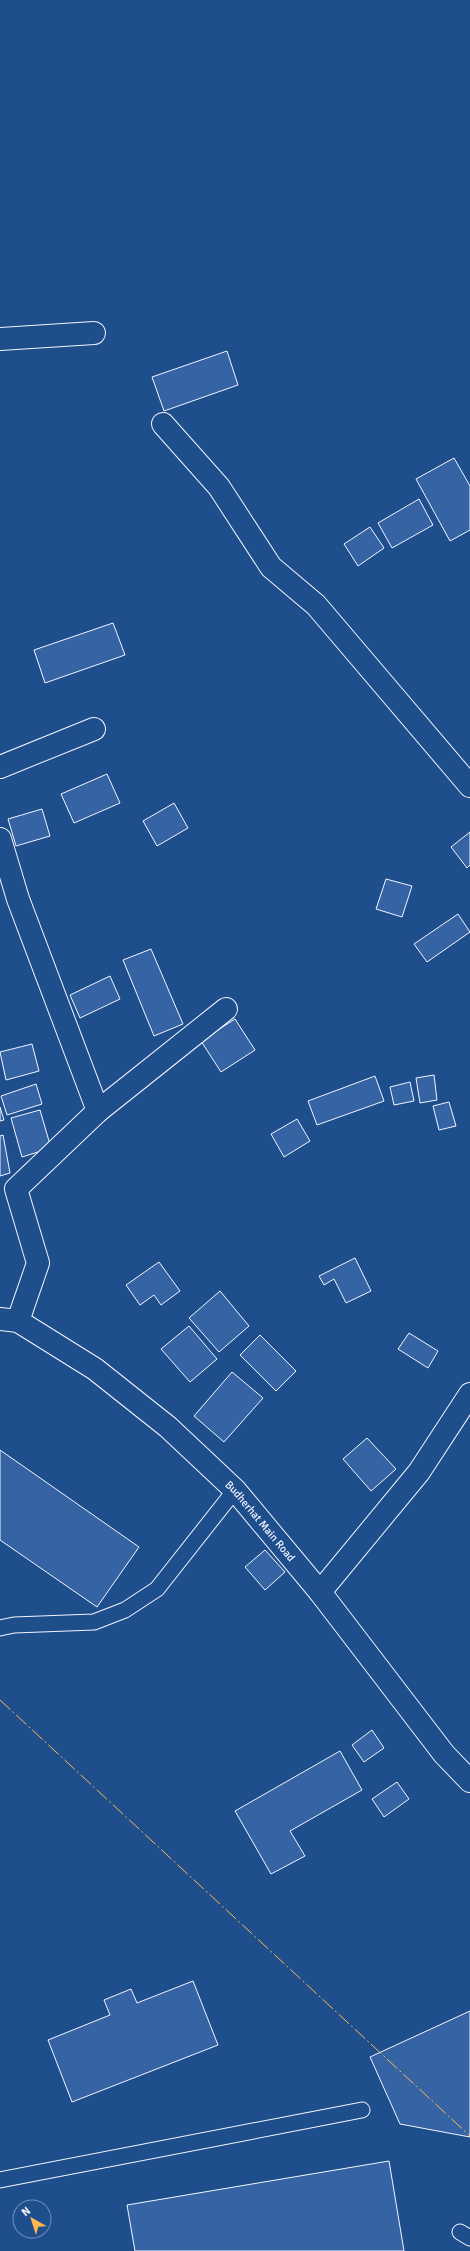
<svg xmlns="http://www.w3.org/2000/svg" width="470" height="2251" font-family="Signika,sans-serif">
<rect width="100%" height="100%" fill="#1f4e8c"/>
<g fill="#3563a3" stroke="#f2f6ff">
<polygon points="227,351 238,385 164,411 152,377"/>
<polygon points="454,458 470,486 470,530 450,541 416,479"/>
<polygon points="419,499 433,525 392,548 378,523"/>
<polygon points="370,527 384,548 358,566 344,544"/>
<polygon points="113,623 125,655 45,683 34,650"/>
<polygon points="107,774 120,803 74,823 61,794"/>
<polygon points="174,803 188,828 157,846 143,821"/>
<polygon points="42,809 50,836 16,846 8,819"/>
<polygon points="470,832 470,865 467,868 451,847"/>
<polygon points="386,879 412,886 402,917 376,909"/>
<polygon points="458,914 470,932 427,962 414,944"/>
<polygon points="151,949 183,1024 154,1036 123,960"/>
<polygon points="110,976 120,999 80,1018 70,995"/>
<polygon points="235,1019 255,1050 221,1072 201,1041"/>
<polygon points="32,1044 39,1071 6,1080 0,1052"/>
<polygon points="434,1075 437,1100 420,1103 416,1078"/>
<polygon points="375,1076 384,1101 317,1125 308,1101"/>
<polygon points="410,1082 414,1101 394,1105 390,1087"/>
<polygon points="36,1084 42,1104 7,1115 1,1096"/>
<polygon points="449,1102 456,1126 439,1130 433,1106"/>
<polygon points="0,1107 4,1120 0,1121"/>
<polygon points="40,1110 51,1148 22,1157 11,1118"/>
<polygon points="297,1119 310,1141 284,1157 271,1134"/>
<polygon points="3,1135 10,1173 0,1176 0,1136"/>
<polygon points="355,1258 371,1291 346,1303 334,1279 324,1285 319,1276"/>
<polygon points="159,1262 180,1291 161,1305 154,1295 140,1305 126,1285"/>
<polygon points="220,1291 249,1326 219,1352 189,1318"/>
<polygon points="189,1326 217,1359 190,1382 161,1349"/>
<polygon points="409,1333 438,1351 428,1368 398,1349"/>
<polygon points="260,1335 296,1371 276,1391 240,1355"/>
<polygon points="232,1372 263,1398 224,1442 194,1416"/>
<polygon points="367,1438 396,1469 371,1491 343,1459"/>
<polygon points="0,1450 139,1547 97,1607 0,1540"/>
<polygon points="265,1550 285,1572 265,1590 245,1567"/>
<polygon points="372,1730 384,1748 364,1762 352,1745"/>
<polygon points="340,1751 362,1790 290,1831 305,1856 271,1874 235,1811"/>
<polygon points="397,1782 409,1799 384,1817 372,1799"/>
<polygon points="193,1981 218,2045 72,2102 48,2040 110,2015 104,2000 131,1989 137,2003"/>
<polygon points="470,2011 470,2137 400,2124 370,2057"/>
<polygon points="389,2161 404,2251 135,2251 127,2205"/>
</g>
<g fill="none" stroke-linecap="round" stroke-linejoin="round">
<defs>
<g id="service">
<polyline points="0,1628 14,1625 94,1622 125,1610 157,1589 235,1490"/>
<polyline points="0,2180 362,2110"/>
<polyline points="460,2232 470,2238"/>
</g>
<g id="minor">
<polyline points="0,339 94,333"/>
<polyline points="163,424 219,487 271,567 316,605 470,786"/>
<polyline points="0,767 94,729"/>
<polyline points="0,839 18,899 98,1111"/>
<path id="s1" d="M0 1319 18 1321 95 1369 168 1427 235 1490 320 1592 444 1754 470 1781"/>
<polyline points="18,1321 38,1263 16,1189 98,1111 226,1009"/>
<polyline points="320,1592 419,1472 470,1394"/>
</g>
</defs>
<use href="#service" stroke="#f2f6ff" stroke-width="17"/>
<use href="#minor" stroke="#f2f6ff" stroke-width="24"/>
<use href="#service" stroke="#1f4e8c" stroke-width="15"/>
<use href="#minor" stroke="#1f4e8c" stroke-width="22"/>
<polyline stroke="#ffb74d" stroke-width="1" stroke-dasharray="14 3 2 3" stroke-linecap="butt" points="0,1700 470,2136"/>
</g>
<g text-anchor="middle" stroke-width="3" stroke-linejoin="round" paint-order="stroke">
<g font-size="11" fill="#f2f6ff" stroke="#1f4e8c">
<text dy="4" stroke="none"><textPath href="#s1" startOffset="334">Budherhat Main Road</textPath></text>
</g>
</g>
<g transform="translate(32 2219) rotate(321)"><circle r="19" fill="#1f4e8c" stroke="#7391ba"/>
<path d="M0-3L7 15L0 10L-7 15Z" fill="#ffb74d"/>
<text y="-6" font-size="11" font-weight="bold" text-anchor="middle" fill="#f2f6ff">N</text>
</g>
</svg>
